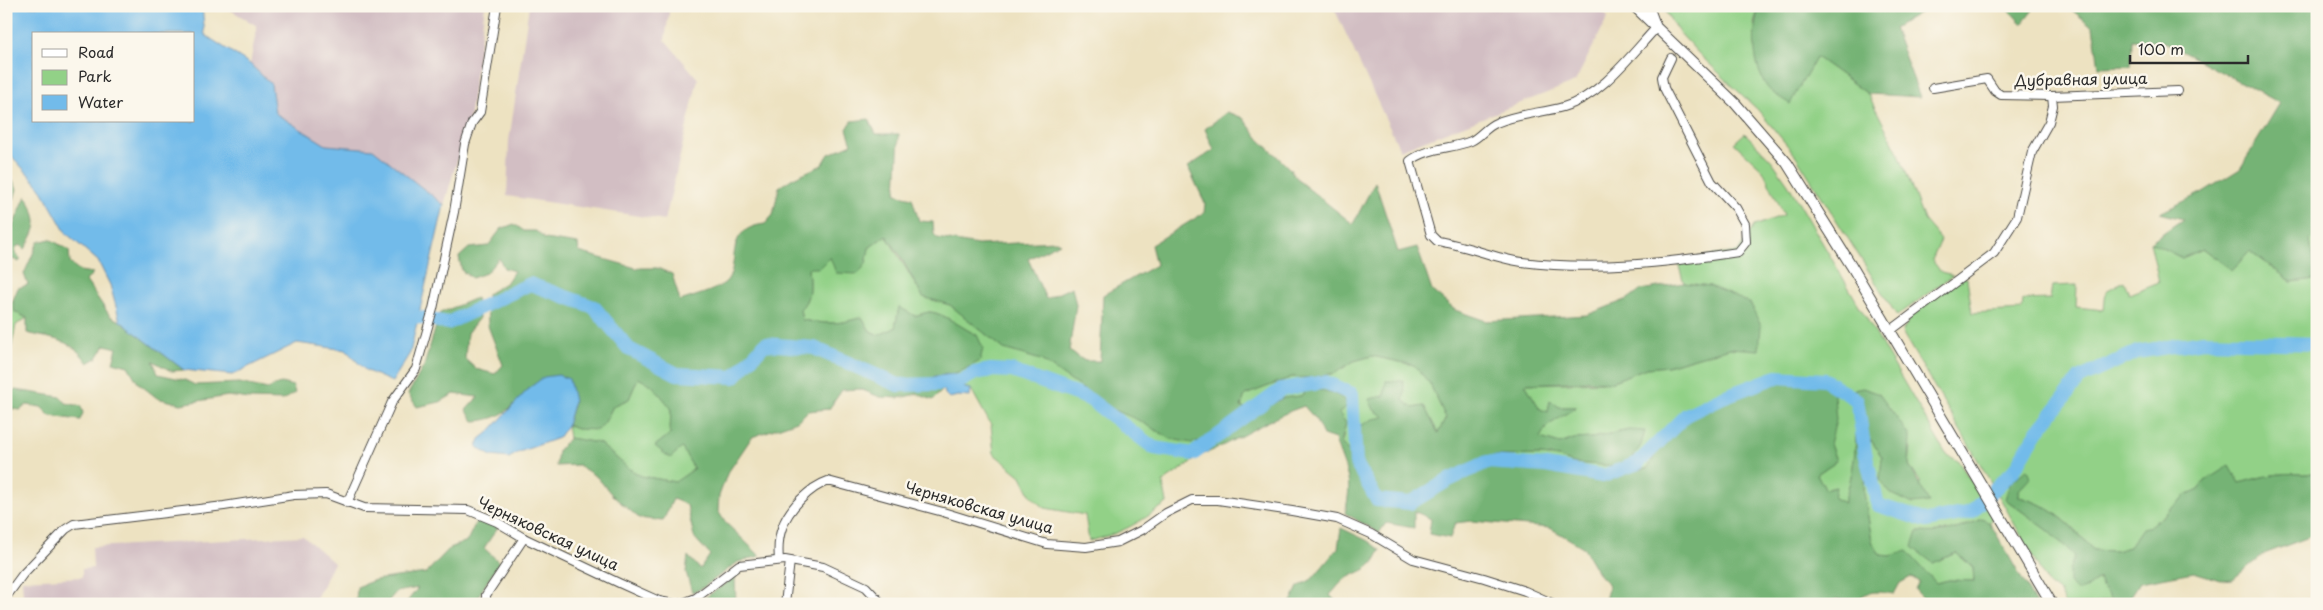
<svg xmlns="http://www.w3.org/2000/svg" width="2323" height="610" font-family="'Playpen Sans',sans-serif">
<rect width="100%" height="100%" fill="#fbf7ec"/>
<filter id="ink" filterUnits="userSpaceOnUse"><feTurbulence type="fractalNoise" baseFrequency=".02" numOctaves="2"/><feDisplacementMap in="SourceGraphic" scale="10" xChannelSelector="R" yChannelSelector="G"/><feConvolveMatrix kernelMatrix="1 2 1 2 8 2 1 2 1" color-interpolation-filters="sRGB"/></filter>
<filter id="wash" filterUnits="userSpaceOnUse"><feTurbulence type="fractalNoise" baseFrequency=".0096" numOctaves="4" result="noise"/><feDisplacementMap in="SourceGraphic" scale="20" xChannelSelector="R" yChannelSelector="G"/><feGaussianBlur stdDeviation="1.12" result="paint"/><feColorMatrix in="noise" values="0 0 0 0 0 0 0 0 0 0 0 0 0 0 0 0 0 1.4 0 .05"/><feComposite in="paint" operator="in"/></filter>
<g filter="url(#wash)">
<rect width="100%" height="100%" fill="#ede2c1"/>
<g fill="#d2bec3">
<polygon points="224,6 485,6 469,120 444,205 373,149 326,145 275,113 271,84 250,64 257,26"/>
<polygon points="529,6 670,6 665,40 698,79 665,220 507,196 509,141"/>
<polygon points="1333,6 1596,6 1608,17 1575,82 1400,150"/>
<polygon points="303,536 334,563 313,604 14,604 18,597 23,596 22,580 82,577 82,569 93,568 92,547"/>
</g>
<g fill="#92d187" stroke="#5e7e59">
<polygon points="1662,6 1759,6 1754,24 1790,103 1816,57 1868,94 1900,156 1924,220 1941,240 1932,260 1941,272 1953,275 1897,316 1796,156 1758,110 1701,56 1677,30"/>
<path d="M1745 133 1772 161 1788 184 1946 454 1958 461 1993 514 1990 523 1981 519C1957 530 1945 534 1918 532L1933 563 1956 553 1973 567 1974 581 1949 580 1936 583 1925 571 1890 556 1880 555 1872 541 1864 493 1865 452 1871 440 1882 457 1880 480 1921 483 1909 465 1911 447 1857 400 1854 405C1859 438 1854 471 1844 503L1834 498 1835 486 1825 489 1817 474 1836 461 1830 444 1833 386 1825 380 1776 377 1734 399 1648 468 1627 472 1619 477H1572L1546 466 1487 462 1493 456 1541 455 1559 457 1574 463 1618 466 1629 430 1592 438 1574 439 1560 444 1539 438 1546 427 1575 407H1559L1550 401 1548 412 1540 409 1525 384 1611 382 1646 368 1667 366 1730 348 1759 349 1710 286 1684 283 1677 260 1738 252 1754 226 1784 215 1763 170 1734 143Z"/>
<path d="M886 235 923 297 950 305 1004 349 1041 360 1110 408 1198 440 1202 455 1163 482 1167 503C1140 522 1122 534 1089 541L1085 515 1045 508 1031 496 1021 476 994 454 991 425 971 389 965 388 960 378 953 374 958 373 977 335C965 330 942 312 930 312 926 312 919 315 915 316L899 307 895 328 879 335 870 331 862 317C839 325 826 324 802 320L800 309C812 298 809 283 808 267L830 257 866 264 869 248Z"/>
<path d="M2317 236V471C2306 477 2294 472 2282 474 2267 475 2254 479 2240 483L2230 466 2205 481 2199 489 2188 494 2151 526 2142 529 2129 547 2115 551 2093 550C2072 525 2051 505 2019 497V490L2005 499 2049 531 2075 556 2069 570 2089 587 2100 578 2102 587 2111 599 2092 604H2064L2060 593 2048 584 1995 489 1902 332 1912 314 1961 277 1967 278 1972 313 2022 310 2023 300 2050 299 2052 286 2077 285 2076 307 2104 310 2106 291 2124 281 2129 294 2159 282 2150 242 2182 258 2203 249 2232 270 2250 251 2292 282 2315 279 2310 240Z"/>
<polygon points="13,300 15,312 27,318 16,325 6,373 6,348 10,327 6,324 6,312"/>
<path d="M1372 356 1414 365 1430 384 1446 418 1438 433 1424 406 1413 408C1399 397 1387 395 1370 399L1385 417 1360 459 1352 456 1341 443 1344 435 1301 396 1283 398 1260 411 1241 407 1245 395 1292 377 1310 378 1335 373 1354 361Z"/>
<polygon points="638,378 652,385 671,407 670,434 655,446 682,447 694,469 676,482 641,476 627,467 599,443 569,438 567,425 577,429 605,422 613,406 629,399"/>
</g>
<g fill="#75b374" stroke="#506f50" fill-rule="evenodd">
<path d="M1759 6H1930L1894 28 1920 97 1868 94 1816 57 1790 104C1783 99 1772 94 1767 87 1752 65 1752 31 1759 6Z"/>
<polygon points="2005,6 2036,6 2022,24"/>
<polygon points="2067,6 2317,6 2317,236 2310,240 2315,279 2292,282 2250,251 2232,270 2203,249 2182,258 2150,242 2183,219 2160,213 2203,192 2240,169 2280,103 2164,42 2132,40 2131,66 2099,67 2093,27"/>
<path d="M1227 112 1243 118 1259 139 1288 167 1300 182 1353 224 1375 182 1398 252 1417 247 1432 291 1455 310 1486 321 1587 315 1628 299 1640 290 1684 283 1710 286 1750 303 1761 326 1759 350 1730 348 1667 366 1646 368 1611 382 1590 381 1525 384 1540 409 1548 412 1550 400 1559 407H1576L1546 427 1540 438 1560 444 1574 439 1592 438 1629 430 1645 431 1641 445 1632 459 1618 466 1573 463 1559 457 1541 455 1493 456 1488 462 1546 466 1572 477H1619L1627 472 1648 468C1663 439 1674 421 1705 406 1716 400 1721 396 1734 399L1776 377 1825 380 1833 385 1836 420 1830 444 1836 461 1817 474 1825 489 1836 486 1834 498 1844 503C1854 470 1859 439 1854 405L1857 400 1853 390 1863 388 1879 394 1910 436 1909 465 1929 502 1913 504 1890 493 1880 480 1882 457 1871 440 1865 452 1864 493 1872 541 1880 555 1890 556 1907 551 1936 583 1949 580 1974 581 1973 567 1956 553 1933 563 1912 547 1917 532C1945 534 1957 530 1982 519L1990 523 2036 604H1975C1963 594 1943 601 1929 604L1915 590 1919 582 1911 577 1900 583 1894 594C1881 592 1868 589 1857 600L1835 599V604H1604L1609 585 1600 576 1583 547 1550 528 1472 521 1455 523 1450 538 1429 534 1431 519 1414 511V528L1386 523 1379 533 1345 513C1354 476 1345 473 1335 439L1323 435 1316 420 1304 406C1268 418 1237 441 1202 455L1198 441 1192 443 1171 439 1138 420 1110 408 1041 360 1004 349 950 305 923 297 899 254 886 235 869 248 866 264 858 274 836 273 830 257 819 268H808C809 283 812 298 800 309L802 320C826 324 839 325 862 317L870 331 879 335 895 328 899 307 915 316C919 315 926 312 930 312 942 312 965 330 977 335L983 348 980 361 958 373 941 375 944 389 933 400 917 394 899 398 880 397 860 389 842 390 829 409 808 411 797 421 752 437 727 474 719 496 718 511 725 522 760 556 738 562 701 589 692 592 686 572 688 556 700 569 710 555 694 537 687 505 673 499 663 521 639 518 613 496 597 477 578 465 556 466 558 451 569 438 599 443 627 467 641 476 675 482 694 469 682 448 670 458 655 446 670 434 671 408 652 385 638 378 629 399 613 406 605 422 598 430 577 429 567 425 574 401 529 388C512 408 501 420 474 421L466 410 478 397 454 394 440 402 417 407 408 394 424 366 440 313 476 298 479 318 467 333 465 359 476 369 495 374 503 365 488 326 487 294 507 282 514 271 504 268 499 258 486 273 472 278 462 271 459 257 469 248 488 246 501 229 514 224 524 231H536L545 239 578 244 579 252 636 268H657L672 274 680 301C694 296 712 292 723 284 744 270 719 229 765 224L773 215 779 187 793 178 822 165 829 154 852 144 847 129 852 121 869 119 876 134H899L896 194 912 198 919 221 933 222 934 234 937 238 978 245 1056 241 1060 243 1028 259 1046 299 1072 287 1076 305 1069 351 1085 361H1100L1103 295 1156 265 1151 245 1204 213 1205 203 1188 167 1214 150 1205 129ZM1372 356 1414 365 1430 384 1446 418 1438 433 1424 406 1413 408 1403 400 1405 392 1403 381H1386L1384 396 1369 399 1374 410 1385 417 1373 419 1360 426 1359 459 1352 456 1341 443 1346 423 1339 413 1348 405C1338 391 1323 390 1307 389L1301 396 1283 398 1260 411 1241 407 1245 395 1292 377 1310 378 1335 373 1354 361Z"/>
<polygon points="13,181 17,189 14,199 7,199 10,213 6,219 6,182"/>
<path d="M26 196C40 221 39 225 25 249L20 245 16 247 15 253 21 259 19 262 13 259 6 267V242Z"/>
<path d="M50 239 69 250 70 263 80 271 93 273 86 281 110 316 120 321 184 370 171 371 153 361 158 374 185 380 195 385 239 383 268 389 281 383 293 386 295 393 283 400 249 399 228 396 181 404 157 398 138 383 128 366 113 362 117 348 105 345 97 358 88 363C70 338 55 340 27 333V318L15 312 13 300 18 288 28 285 24 274 38 242Z"/>
<polygon points="16,390 61,397 66,403 81,406 83,413 80,420 50,416 41,407 27,405 20,410 6,408 6,391 8,392"/>
<path d="M2230 465 2240 483C2254 479 2267 475 2282 474 2294 472 2306 477 2317 471V534L2264 554 2233 579 2220 580 2194 572 2140 582 2131 596 2111 599 2102 587 2099 578 2089 587 2076 591 2069 583V570L2075 556 2049 531 2005 499 2010 483 2027 469 2030 478 2019 490V497C2052 505 2071 525 2093 550L2115 551 2129 547 2142 528 2151 526 2188 494 2199 489 2205 481Z"/>
<path d="M478 518 498 527 484 548 499 562 479 595 478 604H405L418 588 396 592 386 604C373 604 371 599 356 602L357 587 375 580 426 573 450 548 467 541Z"/>
<path d="M1341 528 1368 541 1380 550C1372 570 1364 569 1347 578 1341 581 1335 590 1330 595L1338 604H1290L1298 587 1312 579 1338 548Z"/>
<polygon points="735,577 736,604 696,604"/>
</g>
<g fill="#72bbea" stroke="#4e738a" fill-rule="evenodd">
<path d="M6 6H202L205 35 250 64 271 84 275 113 326 145 373 149 444 205 410 353 392 382 365 370 346 350 297 343 232 375 184 370 120 321 110 285 98 261 66 233 40 187 6 150ZM34 34H194V121H34Z"/>
<polygon points="953,374 960,378 965,388 971,389 970,397 958,396 949,398 945,394 943,382 929,386 926,382 935,376"/>
<polygon points="558,375 569,379 574,401 567,425 558,438 519,452 509,458 491,456 477,447 480,439 489,432 529,388 544,377"/>
</g>
<g fill="none" stroke-linecap="round" stroke-linejoin="round">
<polyline stroke="#72bbea" stroke-width="14" points="418,317 448,323 530,284 594,307 629,349 677,374 734,377 765,344 814,348 898,385 940,384 961,381 975,373 991,370 1012,371 1089,399 1154,448 1193,454 1282,389 1325,382 1352,394 1356,463 1377,500 1410,503 1447,481 1487,462 1546,466 1603,476 1638,463 1686,415 1723,397 1776,377 1825,380 1857,400 1865,452 1878,505 1927,521 1971,512 2014,470 2037,432 2080,378 2137,352 2203,341 2317,344"/>
</g>
</g>
<g filter="url(#ink)">
<g fill="none" stroke-linecap="round" stroke-linejoin="round">
<defs>
<g id="minor">
<path d="M1656 28C1630 56 1601 96 1563 107 1542 113 1516 114 1496 123 1486 127 1480 137 1471 141 1452 149 1428 147 1410 161L1431 235 1437 241C1466 245 1493 258 1522 262 1594 271 1666 263 1738 252L1746 242 1745 224 1736 208 1712 182 1664 88 1662 77 1671 58"/>
<polyline points="1933,88 1987,79 1995,91 2001,95 2052,96 2178,91"/>
<polyline points="1890,331 1994,253 2017,217 2032,152 2049,122 2053,106 2052,96"/>
<polyline points="347,503 392,402 416,369 433,309 454,212 465,144 472,123 480,112 497,6"/>
<path d="M779 560C778 549 778 539 782 528 788 509 810 487 828 481L943 512 1047 544 1086 547 1118 542 1142 530 1166 513 1192 500H1218L1292 511 1337 519 1371 534 1413 559 1484 578 1525 591 1554 604"/>
<polyline points="6,597 23,574 66,529 74,524 224,506 294,495 326,494 364,508 468,510 497,522 524,538 619,583 659,601 674,604"/>
<polyline points="486,604 486,595 524,538"/>
<polyline points="681,604 696,598 739,565 785,560 823,567 866,587 882,604"/>
<polyline points="785,604 790,561"/>
</g>
<g id="tertiary">
<polyline points="1634,6 1735,103 1787,163 1851,265 2052,604"/>
<polyline points="1648,6 1655,25"/>
</g>
</defs>
<use href="#minor" stroke="#484642" stroke-width="10"/>
<use href="#tertiary" stroke="#484642" stroke-width="12"/>
<use href="#minor" stroke="#fff" stroke-width="8"/>
<use href="#tertiary" stroke="#fff" stroke-width="10"/>
</g>
</g>
<g text-anchor="middle" stroke-width="5" stroke-linejoin="round" paint-order="stroke">
<g font-size="15" fill="#2b2b2b" stroke="#fbf7ec">
<text transform="translate(2081 80) rotate(-1)" y="5">Дубравная улица</text>
<text transform="translate(979 508) rotate(16)" y="5">Черняковская улица</text>
<text transform="translate(548 534) rotate(25)" y="5">Черняковская улица</text>
</g>
</g>
<rect width="2323" height="610" fill="none" stroke="#fbf7ec" stroke-width="25"/>
<rect x="32" y="32" width="162" height="90" fill="#fbf7ec" stroke="#a8a59f"/>
<rect x="42" y="49" width="25" height="8" fill="#ffffff" stroke="#a8a59f"/>
<text x="78" y="58" font-size="15" fill="#2b2b2b">Road</text>
<rect x="42" y="70" width="25" height="15" fill="#92d187" stroke="#a8a59f"/>
<text x="78" y="82" font-size="15" fill="#2b2b2b">Park</text>
<rect x="42" y="95" width="25" height="15" fill="#72bbea" stroke="#a8a59f"/>
<text x="78" y="108" font-size="15" fill="#2b2b2b">Water</text>
<path d="M2130 55v8h118v-8" fill="none" stroke="#2b2b2b" stroke-width="2.5"/>
<text x="2138" y="55" font-size="15" fill="#2b2b2b" stroke="#fbf7ec" stroke-width="4" paint-order="stroke">100 m</text>
</svg>
